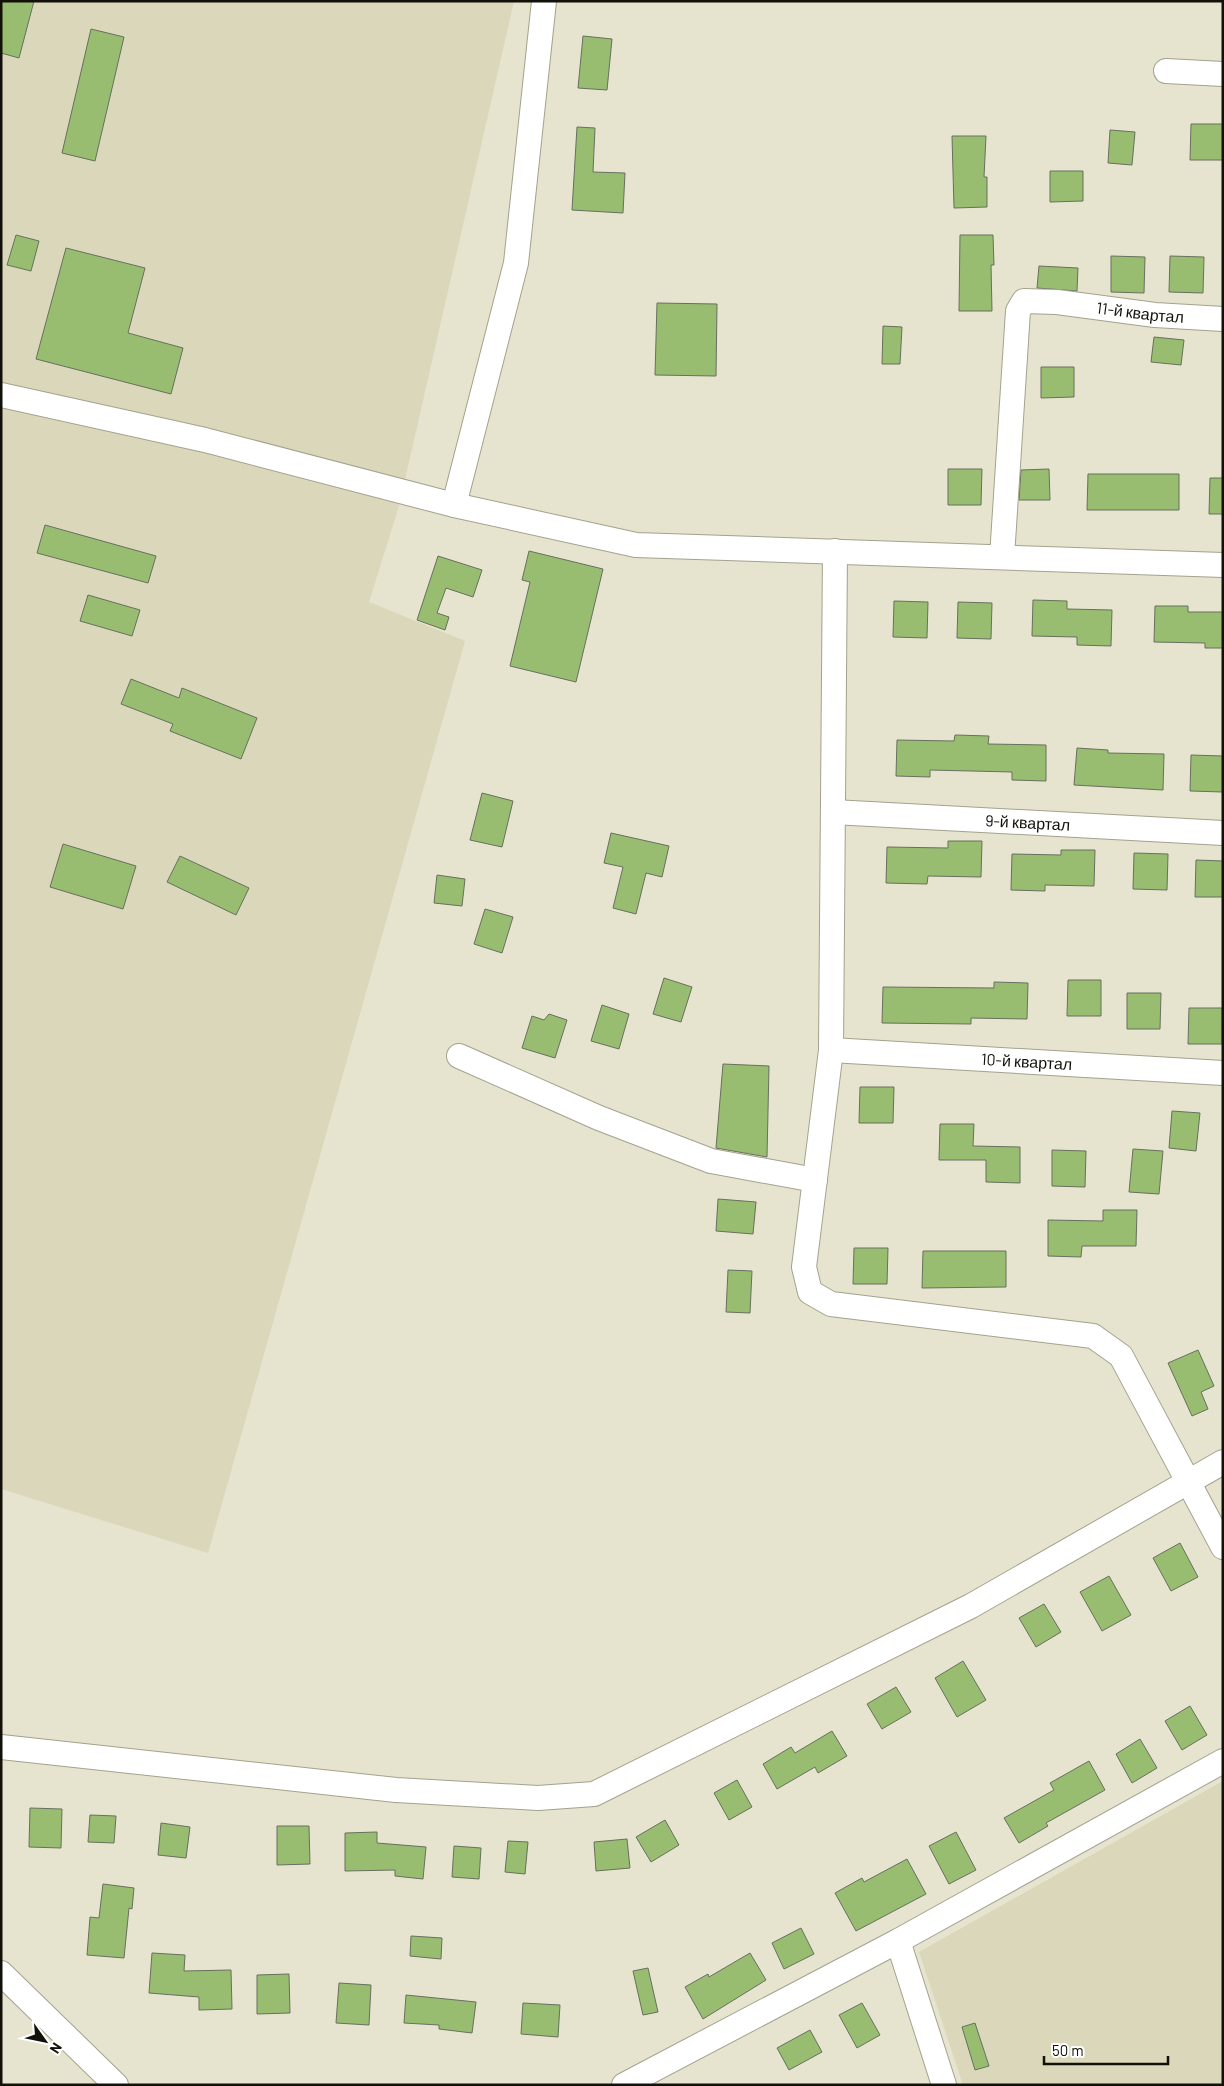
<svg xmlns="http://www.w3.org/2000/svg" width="1224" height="2086" font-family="Barlow,sans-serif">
<rect width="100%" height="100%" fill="#e6e3ce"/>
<g fill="#dad7ba">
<polygon points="1,1 514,1 399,506 369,602 465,641 208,1553 1,1489"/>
<polygon points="1223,1781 1223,2085 963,2085 919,1952"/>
</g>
<g fill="#98bd70" stroke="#67705f">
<polygon points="1,1 34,1 19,58 1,53"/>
<polygon points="91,29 124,37 95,161 62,153"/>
<polygon points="583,36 612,39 607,90 578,88"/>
<polygon points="1191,124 1223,124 1223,160 1190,160"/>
<polygon points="577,127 595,128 593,172 625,173 623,213 572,210"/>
<polygon points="1110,130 1135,132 1132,165 1108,163"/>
<polygon points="952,136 986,136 984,177 987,177 987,207 954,208"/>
<polygon points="1050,171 1083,171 1083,201 1050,202"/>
<polygon points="16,235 39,241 31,271 7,265"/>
<polygon points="960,235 993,235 994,265 991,265 992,311 959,311"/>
<polygon points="66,248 145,268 128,333 183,348 171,394 36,359"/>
<polygon points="1111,256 1145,257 1144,293 1111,292"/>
<polygon points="1170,256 1204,257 1203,293 1169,292"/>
<polygon points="1039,266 1078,268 1077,291 1037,288"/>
<polygon points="657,303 717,304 716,376 655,375"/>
<polygon points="883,326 902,327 900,364 882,364"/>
<polygon points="1154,337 1184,340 1181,365 1151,362"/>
<polygon points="1041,367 1074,367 1074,397 1041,398"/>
<polygon points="948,469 982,469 981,505 948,505"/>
<polygon points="1049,469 1050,500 1019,500 1021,470"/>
<polygon points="1088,474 1179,474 1179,510 1087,510"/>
<polygon points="1210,478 1223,478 1223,514 1209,514"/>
<polygon points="45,525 156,556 148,583 37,553"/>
<polygon points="529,551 603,569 576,682 510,666 530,582 522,580"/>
<polygon points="438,556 482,570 473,597 446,588 437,613 449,617 445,630 417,620"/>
<polygon points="88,595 140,610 132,636 80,621"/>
<polygon points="1033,600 1067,601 1067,609 1112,610 1111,646 1077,645 1077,637 1032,636"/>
<polygon points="894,601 928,602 927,638 893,637"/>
<polygon points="958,602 992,603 991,639 957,638"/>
<polygon points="1155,606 1188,606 1188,612 1223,612 1223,648 1205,648 1205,643 1154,642"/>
<polygon points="131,679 179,698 182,688 257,718 241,759 170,731 173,724 121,704"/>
<polygon points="955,735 989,736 988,744 1046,745 1046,781 1012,780 1012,772 930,770 930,777 896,776 897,740 954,741"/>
<polygon points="1077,748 1108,750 1108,753 1164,754 1163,790 1074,785"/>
<polygon points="1191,755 1223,756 1223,792 1190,791"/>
<polygon points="482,793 513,801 502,847 470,840"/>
<polygon points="611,833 669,846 662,877 646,873 636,914 613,908 623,867 604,863"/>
<polygon points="948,841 982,841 981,877 928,876 927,884 886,883 887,847 948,848"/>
<polygon points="63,844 136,866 123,909 50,887"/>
<polygon points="1061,850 1095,850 1094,886 1045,885 1045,891 1011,890 1012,854 1061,855"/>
<polygon points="1134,853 1168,854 1167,890 1133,889"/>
<polygon points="180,856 249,888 236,915 167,882"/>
<polygon points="1196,860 1223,861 1223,897 1195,897"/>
<polygon points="437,875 465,879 462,906 434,903"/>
<polygon points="485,909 513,917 502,953 474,944"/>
<polygon points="664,978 692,987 681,1022 653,1014"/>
<polygon points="1068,980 1101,980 1101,1016 1067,1016"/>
<polygon points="994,982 1028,983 1027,1019 971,1018 971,1024 882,1023 883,987 994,988"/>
<polygon points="1127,993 1161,993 1160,1029 1127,1029"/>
<polygon points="602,1005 629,1014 619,1049 591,1041"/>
<polygon points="1189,1008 1222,1008 1222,1044 1188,1044"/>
<polygon points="549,1014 567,1020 555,1058 522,1048 532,1016 544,1020"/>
<polygon points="723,1064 769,1066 767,1157 716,1148"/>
<polygon points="860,1087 894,1087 893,1123 859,1123"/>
<polygon points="1172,1111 1200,1113 1196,1151 1169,1148"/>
<polygon points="940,1124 974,1124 973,1146 1020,1147 1020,1183 986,1182 986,1160 939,1160"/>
<polygon points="1133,1149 1163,1151 1159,1194 1129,1192"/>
<polygon points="1052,1150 1086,1151 1085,1187 1052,1186"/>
<polygon points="718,1199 756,1202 753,1234 716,1231"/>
<polygon points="1103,1210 1137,1210 1136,1246 1082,1246 1081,1257 1048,1256 1048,1220 1103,1221"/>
<polygon points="854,1248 888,1248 887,1284 853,1284"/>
<polygon points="923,1251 1006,1251 1006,1287 922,1288"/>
<polygon points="728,1270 752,1271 750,1313 726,1312"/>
<polygon points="1198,1350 1214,1386 1201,1392 1208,1409 1192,1416 1168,1363"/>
<polygon points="1180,1543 1198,1577 1171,1591 1153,1558"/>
<polygon points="1109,1576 1131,1615 1102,1631 1080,1592"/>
<polygon points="1044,1604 1061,1632 1036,1647 1019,1618"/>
<polygon points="963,1661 986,1700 957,1717 935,1678"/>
<polygon points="896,1687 911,1712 882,1729 867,1704"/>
<polygon points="1190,1706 1207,1735 1182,1750 1165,1721"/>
<polygon points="832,1731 847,1756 818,1773 815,1767 777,1789 763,1764 791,1747 795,1753"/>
<polygon points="1140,1739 1157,1768 1132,1783 1116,1754"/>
<polygon points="1089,1761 1105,1790 1046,1823 1048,1826 1019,1843 1004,1818 1054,1790 1050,1783"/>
<polygon points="737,1780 752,1807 729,1820 714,1793"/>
<polygon points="30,1808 62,1809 61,1848 29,1847"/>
<polygon points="90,1815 116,1816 114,1843 88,1842"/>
<polygon points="665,1820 679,1845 651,1862 636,1837"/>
<polygon points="161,1823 190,1827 186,1858 158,1855"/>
<polygon points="277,1826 309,1826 310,1864 277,1865"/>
<polygon points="377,1832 377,1843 426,1847 423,1879 395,1876 395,1870 345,1871 345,1833"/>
<polygon points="956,1832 976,1870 949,1884 929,1846"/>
<polygon points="627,1839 630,1868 596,1871 594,1842"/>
<polygon points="508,1841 528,1842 525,1874 505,1872"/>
<polygon points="454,1846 481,1848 479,1879 452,1877"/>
<polygon points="907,1859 926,1894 856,1931 835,1893 862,1878 864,1882"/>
<polygon points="103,1884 134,1888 132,1909 129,1908 124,1958 87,1955 90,1917 99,1918"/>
<polygon points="801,1928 814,1954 784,1969 772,1943"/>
<polygon points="411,1936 442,1938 441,1959 410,1956"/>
<polygon points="152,1953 185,1955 184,1971 231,1970 232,2009 199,2010 199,1997 149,1993"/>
<polygon points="750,1953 766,1980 703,2019 685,1987 708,1974 709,1977"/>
<polygon points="648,1968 658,2012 643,2015 633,1971"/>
<polygon points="289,1974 290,2013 257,2014 257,1975"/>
<polygon points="339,1983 371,1985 369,2025 336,2023"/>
<polygon points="406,1995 476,2002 472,2033 439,2029 439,2025 404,2023"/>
<polygon points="523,2003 560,2005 558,2037 521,2034"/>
<polygon points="862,2003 880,2035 857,2048 839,2015"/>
<polygon points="975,2023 989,2066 975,2070 962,2027"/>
<polygon points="810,2030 822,2052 789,2070 777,2048"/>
</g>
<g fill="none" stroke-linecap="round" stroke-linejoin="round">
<defs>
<g id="minor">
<polyline points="1166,71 1223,74"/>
<polyline points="1,395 205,440 454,505 636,545 1223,565"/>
<polyline points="454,505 516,263 544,1"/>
<polyline points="835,551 831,1050 804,1267 810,1292 831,1304 1093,1336 1121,1356 1223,1547"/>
<path id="s1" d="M1002 557 1018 311 1024 301 1057 302 1155 315 1223 319"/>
<path id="s2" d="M833 812 1223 833"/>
<path id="s3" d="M831 1050 1223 1073"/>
<polyline points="459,1056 599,1118 711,1161 815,1180"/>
<polyline points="1,1747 396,1790 538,1798 594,1794 971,1606 1223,1462"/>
<polyline points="1,1973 116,2085"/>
<polyline points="624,2085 898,1941"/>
<polyline points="944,2085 898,1941 1223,1761"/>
</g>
</defs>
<use href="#minor" stroke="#a4a28e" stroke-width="26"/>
<use href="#minor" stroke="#fff" stroke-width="24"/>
</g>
<g text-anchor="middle" stroke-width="4" stroke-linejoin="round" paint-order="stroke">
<g font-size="16" fill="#121109" stroke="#fff">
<text dy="6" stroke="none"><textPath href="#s1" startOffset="375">11-й квартал</textPath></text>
<text dy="6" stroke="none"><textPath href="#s2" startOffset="195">9-й квартал</textPath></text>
<text dy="6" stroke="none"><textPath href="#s3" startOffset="196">10-й квартал</textPath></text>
</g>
</g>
<rect width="1224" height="2086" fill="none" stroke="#121109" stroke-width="5"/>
<g transform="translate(45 2041) rotate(123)" stroke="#ffffff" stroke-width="4" paint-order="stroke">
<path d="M0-4L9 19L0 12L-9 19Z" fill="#121109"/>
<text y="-8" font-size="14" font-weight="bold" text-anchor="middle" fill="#121109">N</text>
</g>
<path d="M1044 2056v8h124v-8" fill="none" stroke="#121109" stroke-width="2.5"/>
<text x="1052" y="2056" font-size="15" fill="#121109" stroke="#ffffff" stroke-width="4" paint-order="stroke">50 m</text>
</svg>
